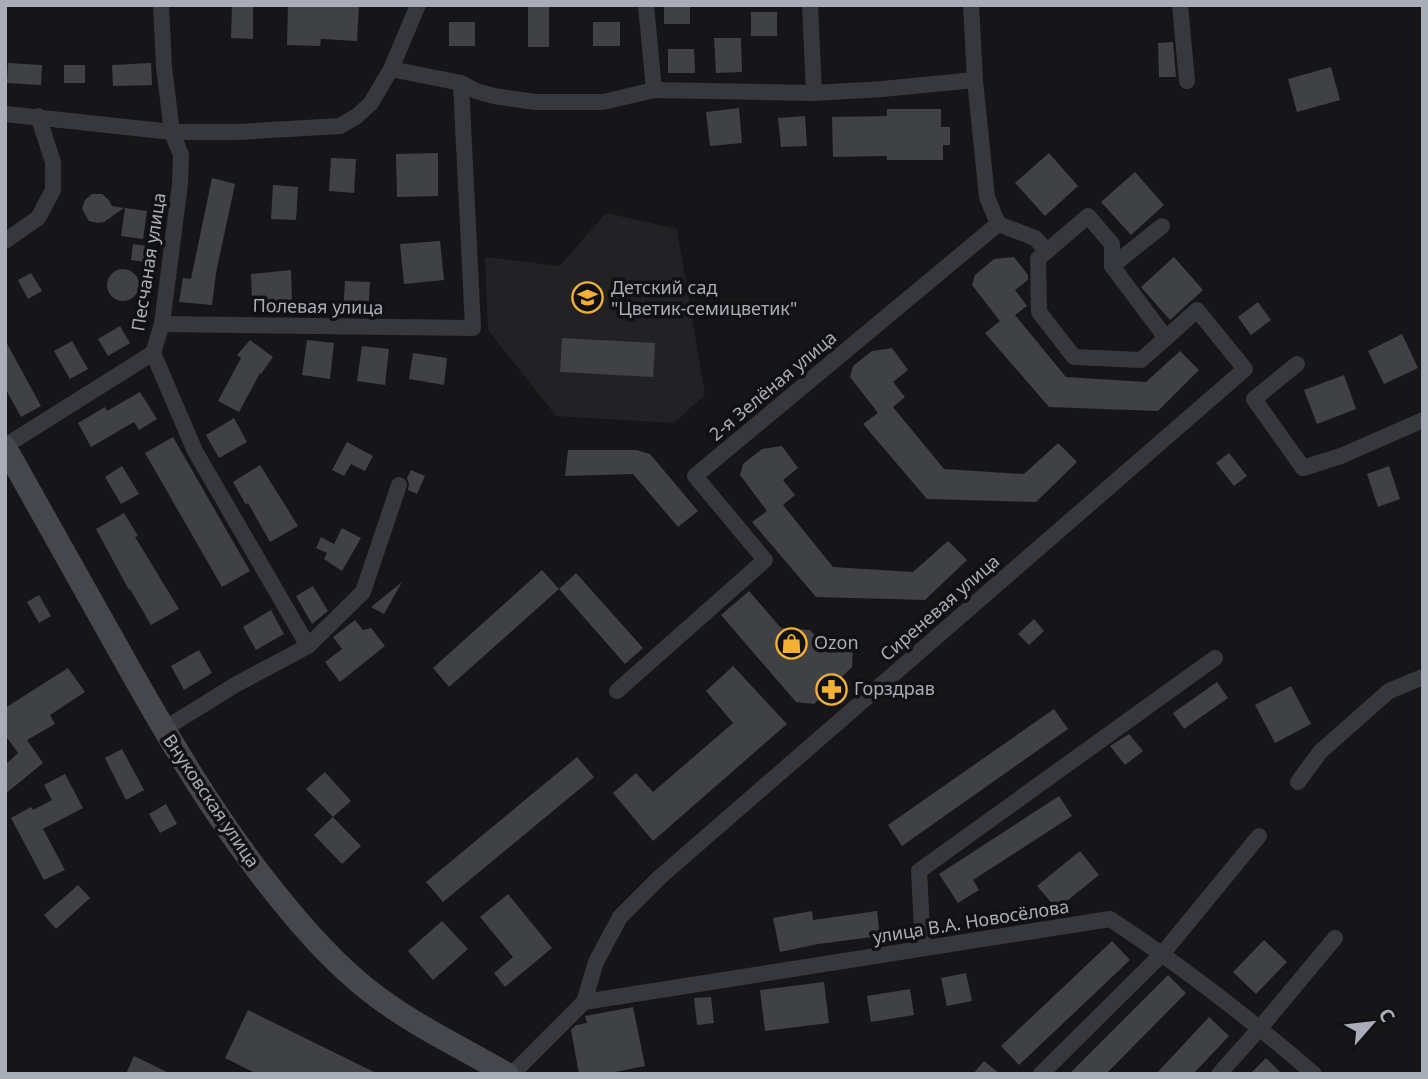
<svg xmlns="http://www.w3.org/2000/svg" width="1428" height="1079" font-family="'Noto Sans',sans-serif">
<rect width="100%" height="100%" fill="#161618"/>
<polygon fill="#222225" points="606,213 677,229 705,395 674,423 556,416 488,330 485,257 560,266"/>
<g fill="#404145">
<polygon points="232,5 253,5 253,39 231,38"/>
<polygon points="288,5 359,5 357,41 321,39 320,46 287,45"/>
<rect x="664" y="5" width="26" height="19"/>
<rect x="528" y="7" width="21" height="40"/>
<rect x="751" y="12" width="26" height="24"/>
<rect x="449" y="22" width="26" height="24"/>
<rect x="593" y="22" width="27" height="24"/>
<polygon points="714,38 741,38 742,72 716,73"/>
<polygon points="1173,42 1176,77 1159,77 1158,43"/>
<polygon points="668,49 694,49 695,73 668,73"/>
<polygon points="8,63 42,65 41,85 7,83"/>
<polygon points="151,63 152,85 113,86 112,65"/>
<rect x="64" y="65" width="21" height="18"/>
<polygon points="1331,67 1340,100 1297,112 1288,79"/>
<polygon points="739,108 742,143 710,146 706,112"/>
<polygon points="887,109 941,109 941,127 950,127 950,145 943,145 943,160 887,160 887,156 833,157 832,117 887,116"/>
<polygon points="805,116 807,146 781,147 778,118"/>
<polygon points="438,153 438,196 397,197 396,154"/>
<polygon points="1049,153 1078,186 1045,216 1015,183"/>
<polygon points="331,158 356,159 354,193 329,191"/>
<polygon points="1135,172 1164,205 1131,235 1101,202"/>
<polygon points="212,178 235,184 216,273 212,305 179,302 183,278 191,279"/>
<polygon points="273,185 298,187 296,220 271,219"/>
<polygon points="92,194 102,194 109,200 112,206 124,208 104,222 98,223 89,221 82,209 85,200"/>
<polygon points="125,208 147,211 143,239 121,236"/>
<polygon points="440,241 444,280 404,284 400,244"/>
<polygon points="133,244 153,247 151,263 131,260"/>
<polygon points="1014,257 1028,275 1028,280 1015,290 1027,306 1015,315 1066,377 1146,382 1180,351 1199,370 1158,411 1049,407 985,333 1000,321 972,285 975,275 994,259"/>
<polygon points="1174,257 1203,290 1170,320 1141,287"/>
<circle cx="123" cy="285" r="16"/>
<polygon points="291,270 292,300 252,302 251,274"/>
<polygon points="31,273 42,291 28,299 18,280"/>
<polygon points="345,281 370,282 368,316 343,314"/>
<polygon points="1258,302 1271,320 1251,335 1238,317"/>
<polygon points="120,326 130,343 108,356 98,339"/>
<polygon points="1402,334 1418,368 1384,384 1368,351"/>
<polygon points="562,338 655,343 653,377 560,372"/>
<polygon points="5,340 41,406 21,417 5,388"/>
<polygon points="250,340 273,357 261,374 260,373 239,412 218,401 241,358 237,355"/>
<polygon points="307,340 334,343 330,379 302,375"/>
<polygon points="72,341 88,369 70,379 54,351"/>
<polygon points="362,346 389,349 385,385 357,381"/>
<polygon points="892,348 908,370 893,382 905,397 893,407 944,469 1024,474 1058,443 1077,462 1036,502 927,499 863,424 878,413 850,377 853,366 872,351"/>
<polygon points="413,353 447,358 444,385 409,379"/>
<polygon points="1344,375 1356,409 1317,424 1304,390"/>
<polygon points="140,392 157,419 139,430 134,422 91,447 78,423 105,407 107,411"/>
<polygon points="234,418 247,442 219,458 206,435"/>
<polygon points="173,437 250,571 222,587 145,453"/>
<polygon points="347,442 373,456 365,471 351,464 344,476 332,470"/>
<polygon points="782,446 798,468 783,480 795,495 783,505 833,567 913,572 948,541 967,560 925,600 816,597 752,522 767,511 740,475 743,464 762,449"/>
<polygon points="568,450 636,450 650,454 698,511 678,527 633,474 565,476"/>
<polygon points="1229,453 1247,476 1234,486 1216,463"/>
<polygon points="260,465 298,526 270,542 248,503 246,505 233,482"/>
<polygon points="122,466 139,494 121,504 105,477"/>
<polygon points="1389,466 1400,499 1378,507 1367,474"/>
<polygon points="411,470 425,476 417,494 408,490 409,484 407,478"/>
<polygon points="124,513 138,536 135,537 179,609 151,625 130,589 129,590 96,529"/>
<polygon points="342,528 361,538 342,571 324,559 327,553 316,548 321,537 334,544"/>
<polygon points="542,570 559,589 449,687 433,668"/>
<polygon points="576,573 643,648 625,664 559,589"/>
<polygon points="402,582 384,614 371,607"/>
<polygon points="313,586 328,611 312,624 296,596"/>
<polygon points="749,591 781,628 810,630 821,642 853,644 852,667 814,704 796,702 721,615"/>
<polygon points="39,595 51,616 39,623 27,602"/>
<polygon points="271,610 284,634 256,650 243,627"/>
<polygon points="1034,619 1044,631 1029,645 1018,634"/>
<polygon points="355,620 363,630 371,628 385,646 340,682 325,662 342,649 333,637"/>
<polygon points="199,650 212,673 184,690 171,666"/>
<polygon points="733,666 787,724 653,841 613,793 636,773 653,792 733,723 706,691"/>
<polygon points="68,668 85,692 50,715 55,724 27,740 43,763 5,794 5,765 18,753 5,735 5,708"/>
<polygon points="1217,682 1228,698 1184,729 1173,713"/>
<polygon points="1291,686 1311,724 1275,743 1255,705"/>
<polygon points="1054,709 1068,729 902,846 888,825"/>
<polygon points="1129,734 1143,751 1125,765 1110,746"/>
<polygon points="122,749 144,790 126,800 105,758"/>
<polygon points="577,757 594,777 443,902 426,882"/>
<polygon points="325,772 351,801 333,817 361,846 342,864 314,835 333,817 306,789"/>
<polygon points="65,774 83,808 43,829 65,870 44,880 11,818 31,807 33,810 52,800 44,785"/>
<polygon points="1059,796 1072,816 973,880 979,890 958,903 939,874"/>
<polygon points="166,804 177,824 160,833 149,814"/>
<polygon points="1080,851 1099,875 1057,909 1037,886"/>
<polygon points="78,885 90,898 56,929 44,915"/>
<polygon points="508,894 552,948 505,987 494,973 513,957 480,917"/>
<polygon points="812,911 813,920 877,911 880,936 818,944 780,952 773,918"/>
<polygon points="442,921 468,949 433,980 408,951"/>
<polygon points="1264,940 1287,962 1256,994 1233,972"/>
<polygon points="1112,941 1130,960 1019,1065 1001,1046"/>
<polygon points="966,973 972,1001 947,1006 941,978"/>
<polygon points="1168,975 1186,993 1106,1074 1069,1074"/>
<polygon points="824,982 829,1023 765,1031 760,990"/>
<polygon points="910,989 914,1015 871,1022 867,996"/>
<polygon points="711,997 714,1023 697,1025 694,998"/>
<polygon points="633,1007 645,1066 605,1074 579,1074 571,1030 576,1025 587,1023 585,1016"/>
<polygon points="248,1010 378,1074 257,1074 225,1058"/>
<polygon points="1209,1017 1229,1036 1193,1074 1156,1074"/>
<polygon points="134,1056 171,1074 126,1074"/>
<polygon points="1266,1058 1282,1074 1250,1074"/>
<polygon points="984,1061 1000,1074 973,1074"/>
</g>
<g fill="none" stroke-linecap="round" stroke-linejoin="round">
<g stroke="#37383d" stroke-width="16">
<polyline points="646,5 654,90"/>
<polyline points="810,5 814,93"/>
<polyline points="1180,5 1187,81"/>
<polyline points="391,69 461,83 476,91 494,96 535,102 603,102 654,90 814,93 882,89 975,80"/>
<polyline points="5,114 172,132 237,132 340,126 357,116 371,103 391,69 418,5"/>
<polyline points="5,241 38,218 53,190 53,162 38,116"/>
<polyline points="1047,251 1038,259 1039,312 1074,357 1141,360 1166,338"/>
<polyline points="1112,266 1162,226"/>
<polyline points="162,324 473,328 461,83"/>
<polyline points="153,353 195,451 308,646"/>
<polyline points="1297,364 1254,399 1303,468 1341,456 1423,420"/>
<polyline points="5,446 153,353 162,324 180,184 181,155 172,132 164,67 161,5"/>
<polyline points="617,691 765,560 695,476 998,224 987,197 975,80 971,5"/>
<polyline points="164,729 235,685 308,646 363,592 399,485"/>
<polyline points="1298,782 1320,752 1389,691 1423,677"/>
<polyline points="923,948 919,871 1215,658"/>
<path d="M584 1002 1110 919C1182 966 1249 1018 1314 1074"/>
<polyline points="512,1074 584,1002 596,962 620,917 660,877 1245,369 1197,310 1166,338 1112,266 1112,244 1088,216 1047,251 1035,238 998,224"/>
<polyline points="1041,1074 1163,953 1259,836"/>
<polyline points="1219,1074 1260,1028 1335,938"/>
</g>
<path stroke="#45474d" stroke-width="23" d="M5 447C45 518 85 589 124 659 170 741 217 821 276 894 303 928 333 962 367 989 409 1023 461 1047 507 1074"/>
</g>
<defs>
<symbol id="school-ring" viewBox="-11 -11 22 22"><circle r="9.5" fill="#111113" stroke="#f2b134" stroke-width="1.5"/><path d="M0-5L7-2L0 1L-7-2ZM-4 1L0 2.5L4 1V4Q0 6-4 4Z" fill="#f2b134"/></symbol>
<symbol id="shop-ring" viewBox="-11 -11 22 22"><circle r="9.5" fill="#111113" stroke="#f2b134" stroke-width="1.5"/><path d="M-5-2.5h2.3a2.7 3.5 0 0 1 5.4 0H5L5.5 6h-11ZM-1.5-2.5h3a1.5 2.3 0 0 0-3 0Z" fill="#f2b134"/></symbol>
<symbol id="pharmacy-ring" viewBox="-11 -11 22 22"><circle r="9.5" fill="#111113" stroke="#f2b134" stroke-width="1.5"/><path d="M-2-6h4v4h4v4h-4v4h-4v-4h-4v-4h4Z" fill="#f2b134"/></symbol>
</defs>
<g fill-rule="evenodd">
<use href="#school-ring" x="570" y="280" width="35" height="35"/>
<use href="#shop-ring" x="774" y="626" width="35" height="35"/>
<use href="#pharmacy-ring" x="814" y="672" width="35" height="35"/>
</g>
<g text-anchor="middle" stroke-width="7" stroke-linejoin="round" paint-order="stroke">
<g font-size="18" fill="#a8adb8" stroke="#111113">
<text transform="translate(149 262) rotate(-81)" y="6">Песчаная улица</text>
<text transform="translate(318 307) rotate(1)" y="6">Полевая улица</text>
<text transform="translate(773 386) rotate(-40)" y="6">2-я Зелёная улица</text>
<text transform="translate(940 608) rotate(-41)" y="6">Сиреневая улица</text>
<text transform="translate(211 801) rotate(56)" y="6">Внуковская улица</text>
<text transform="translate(971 922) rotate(-9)" y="6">улица В.А. Новосёлова</text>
</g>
<g font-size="18" fill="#a8adb8" stroke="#111113" text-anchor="start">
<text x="611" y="294">Детский сад<tspan x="611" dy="21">"Цветик-семицветик"</tspan></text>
<text x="814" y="649">Ozon</text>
<text x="854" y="695">Горздрав</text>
</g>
</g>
<rect width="1428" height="1079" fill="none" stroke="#a8adb8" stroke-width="14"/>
<g transform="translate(1372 1023) rotate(62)" stroke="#111113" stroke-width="5" paint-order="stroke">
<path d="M0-5L12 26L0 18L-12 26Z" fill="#a8adb8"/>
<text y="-10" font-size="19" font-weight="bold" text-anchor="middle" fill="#a8adb8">С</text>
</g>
</svg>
